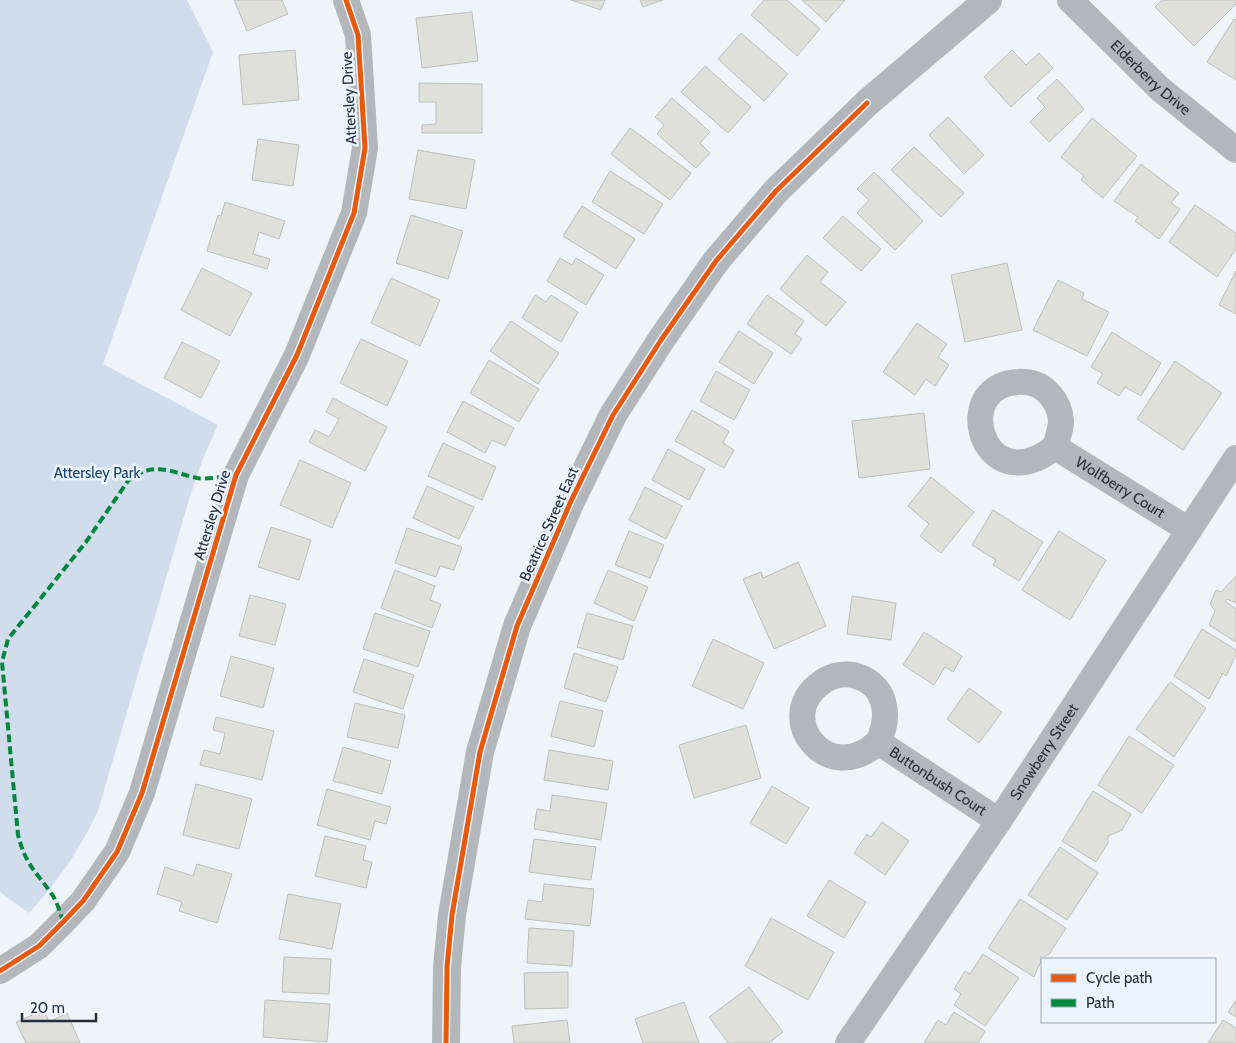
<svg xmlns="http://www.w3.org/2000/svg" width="1236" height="1043" font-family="Cabin,sans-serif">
<rect width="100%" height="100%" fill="#eff4fa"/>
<path fill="#d1ddec" d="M0 0H187L213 52 103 364 218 425 204 456 190 496 98 811C77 854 61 877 29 913L0 892Z"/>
<g fill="#dfe0dc" stroke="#bdbeba">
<polygon points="234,0 282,0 288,14 247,31"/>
<polygon points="571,0 605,0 601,10"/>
<polygon points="640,0 663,0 643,7"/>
<polygon points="764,0 787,0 820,29 797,56 751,15"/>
<polygon points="802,0 845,0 826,22"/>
<polygon points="1162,0 1236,0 1236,4 1194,46 1155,7"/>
<polygon points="472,12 478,61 422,68 416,18"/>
<polygon points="1234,19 1236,20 1236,80 1207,62"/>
<polygon points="741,33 788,74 764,101 718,59"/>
<polygon points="295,50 299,100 243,105 239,55"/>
<polygon points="1012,50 1026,65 1039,53 1053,68 1011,107 984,77"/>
<polygon points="705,66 751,107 728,133 681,92"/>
<polygon points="1057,79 1084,109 1049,142 1030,122 1045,107 1037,98"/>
<polygon points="419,83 482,84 482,133 422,133 422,125 436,124 436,102 419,102"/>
<polygon points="672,98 710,132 700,143 710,153 696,168 657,134 664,125 655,117"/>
<polygon points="948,117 984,155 964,174 929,135"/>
<polygon points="1092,118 1137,156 1103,198 1081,180 1084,176 1061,157"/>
<polygon points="630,128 691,173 670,200 611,154"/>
<polygon points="258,139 299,145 293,186 252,180"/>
<polygon points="914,147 964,193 941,217 891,170"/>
<polygon points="418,150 475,160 466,209 409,199"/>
<polygon points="1141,164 1179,193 1171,203 1180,209 1159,239 1135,221 1138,217 1114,201"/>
<polygon points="610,171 663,204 644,234 592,202"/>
<polygon points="874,172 923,221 895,250 857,213 869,200 857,189"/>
<polygon points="225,202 285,221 279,239 259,232 253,254 270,259 267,269 207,251 218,215 221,216"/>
<polygon points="1195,205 1236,233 1236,249 1217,277 1169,242"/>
<polygon points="582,206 635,239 616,269 563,236"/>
<polygon points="411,215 463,231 448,279 396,263"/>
<polygon points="843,216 881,249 861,271 823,238"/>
<polygon points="807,255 828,272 820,282 846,302 826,326 780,289"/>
<polygon points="560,258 572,265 576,258 604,275 586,305 547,281"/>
<polygon points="1007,263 1022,330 965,342 951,275"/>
<polygon points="202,268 252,293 230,336 181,310"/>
<polygon points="1236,271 1236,314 1219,305"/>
<polygon points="391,278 440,300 420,346 371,323"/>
<polygon points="1058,280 1084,293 1082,299 1109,312 1087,356 1033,330"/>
<polygon points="535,295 546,302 551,295 578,312 561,342 522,318"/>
<polygon points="767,295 804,321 795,334 802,339 791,354 747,324"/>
<polygon points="511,321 559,353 538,384 490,351"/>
<polygon points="917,323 947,344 938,357 949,365 935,386 926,379 915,395 883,372"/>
<polygon points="739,331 773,353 754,384 719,362"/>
<polygon points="1112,332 1161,363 1141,396 1125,387 1119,396 1097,383 1103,374 1091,367"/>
<polygon points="361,339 408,361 387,406 340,383"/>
<polygon points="182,342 220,361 201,398 164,378"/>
<polygon points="489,360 539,389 519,422 470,393"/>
<polygon points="1175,361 1222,393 1183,450 1137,419"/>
<polygon points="716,371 750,390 734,420 700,401"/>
<polygon points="333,398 387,427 365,471 309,442 315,430 329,437 339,419 326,412"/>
<polygon points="463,401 514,428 505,446 492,440 485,453 447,432"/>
<polygon points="692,410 729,431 723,443 734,450 724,468 675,441"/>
<polygon points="924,413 930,469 859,478 852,421"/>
<polygon points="443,443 496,467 482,500 428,476"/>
<polygon points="668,449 705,469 689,500 652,480"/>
<polygon points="300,460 351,483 332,528 280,505"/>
<polygon points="931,477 974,512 941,553 920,536 929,524 908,506"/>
<polygon points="427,486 474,507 459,539 413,518"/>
<polygon points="645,487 682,506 666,539 629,520"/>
<polygon points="993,510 1043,542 1019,581 993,565 996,560 972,545"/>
<polygon points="271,527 311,540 299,580 258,567"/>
<polygon points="407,528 462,547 454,570 440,566 436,577 395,563"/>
<polygon points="629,531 664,545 650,578 615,565"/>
<polygon points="1059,531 1106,560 1070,620 1022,590"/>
<polygon points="798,562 826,626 774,649 743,579 761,572 763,578"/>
<polygon points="395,570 435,586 430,600 441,604 432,628 381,608"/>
<polygon points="608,570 648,587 634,621 594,603"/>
<polygon points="1236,576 1236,603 1227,599 1225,601 1236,609 1236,642 1209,625 1215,611 1210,604 1216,590 1221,592"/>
<polygon points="250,595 286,604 275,645 239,636"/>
<polygon points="852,596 896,603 891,640 847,634"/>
<polygon points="375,613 430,631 418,667 363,649"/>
<polygon points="587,613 633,626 623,660 577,647"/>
<polygon points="1202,629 1236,650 1236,655 1226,676 1223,673 1209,699 1174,676"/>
<polygon points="924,632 962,656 953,672 945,667 934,685 903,665"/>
<polygon points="713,639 764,663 743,709 692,686"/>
<polygon points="574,653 618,667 606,702 564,688"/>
<polygon points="231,656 274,668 263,708 220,696"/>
<polygon points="364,659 414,675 403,709 353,692"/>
<polygon points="1170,682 1206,708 1174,757 1136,729"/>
<polygon points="969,688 1002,712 979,743 947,719"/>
<polygon points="560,701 603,711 594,747 551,736"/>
<polygon points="355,703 405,715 398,748 347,737"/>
<polygon points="216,717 274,731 262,780 200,765 204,750 220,754 225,733 213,730"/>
<polygon points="746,725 761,778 694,798 679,745"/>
<polygon points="1129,736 1174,765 1142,813 1098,785"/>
<polygon points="343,747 391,761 382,794 333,781"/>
<polygon points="549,750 613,761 608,790 544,780"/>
<polygon points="196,784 252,799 239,849 183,835"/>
<polygon points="772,786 809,808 786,844 750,823"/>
<polygon points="327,789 391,807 386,824 375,821 370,840 317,825"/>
<polygon points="1093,791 1131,814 1122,830 1108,836 1108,843 1096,862 1062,841"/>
<polygon points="552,795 607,803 601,840 534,829 537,809 550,811"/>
<polygon points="882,822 909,841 885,875 854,853 867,834 871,837"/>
<polygon points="325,836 366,846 363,860 372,862 366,888 315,876"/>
<polygon points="534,839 596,847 591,880 529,872"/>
<polygon points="1060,847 1098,873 1067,920 1028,895"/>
<polygon points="197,864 232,874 217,923 179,911 182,902 157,894 165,867 193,876"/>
<polygon points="829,880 866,902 844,938 807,916"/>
<polygon points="544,884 594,889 590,926 525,919 528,900 542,902"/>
<polygon points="288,894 341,904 332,949 279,939"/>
<polygon points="1020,899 1066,928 1050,953 1042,959 1034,977 988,948"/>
<polygon points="771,918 834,952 808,1000 745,966"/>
<polygon points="529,928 574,931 572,966 527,963"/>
<polygon points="983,954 1019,978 985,1026 954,1005 961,994 954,989 965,971 970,974"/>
<polygon points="284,957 331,959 329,994 282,992"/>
<polygon points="568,972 568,1008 525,1009 524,973"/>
<polygon points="749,987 783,1032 769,1043 728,1043 709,1017"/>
<polygon points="265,1000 330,1004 327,1042 263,1037"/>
<polygon points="1236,1000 1236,1017 1228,1012"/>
<polygon points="684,1002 699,1043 643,1043 635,1019"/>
<polygon points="44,1010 49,1022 67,1013 80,1043 26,1043 16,1022"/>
<polygon points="954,1012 985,1031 978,1043 924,1043 938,1020 946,1025"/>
<polygon points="567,1020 570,1043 514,1043 512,1026"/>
<polygon points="1223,1020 1236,1028 1236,1043 1208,1043"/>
</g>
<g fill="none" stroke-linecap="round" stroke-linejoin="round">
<g stroke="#b3b6ba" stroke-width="26">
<path id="s1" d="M1070 0 1160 89 1236 150"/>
<path id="s2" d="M1055 447C1057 439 1061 430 1061 421 1060 402 1045 383 1025 382 947 377 980 506 1055 447L1189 530"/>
<path id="s3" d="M878 742C891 716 887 683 853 675 842 673 830 676 821 683 772 718 829 789 878 742L999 821"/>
<polyline points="0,971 39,946 63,922 83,901 117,852 142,793 236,475 297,355 354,213 365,148 358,35 346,0"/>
<path id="s4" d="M848 1043 999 821 1236 458"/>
</g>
<polyline stroke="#b3b6ba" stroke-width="28" points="446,1043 447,967 452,915 480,752 517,626 571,501 613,415 661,340 716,261 776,191 867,103 988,0"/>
<path stroke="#00873e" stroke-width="4" stroke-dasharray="8 4" stroke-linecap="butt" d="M63 922C60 912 57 901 51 893 34 869 26 865 18 835L2 662 8 639 86 542 128 481C153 460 170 472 197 478 208 480 225 476 236 475"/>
<defs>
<g id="cycleway">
<polyline points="0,971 39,946 63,922 83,901 117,852 142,793 236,475 297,355 354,213 365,148 358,35 346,0"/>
<polyline points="446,1043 447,967 452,915 480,752 517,626 571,501 613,415 661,340 716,261 776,191 867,103"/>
</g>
</defs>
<use href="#cycleway" stroke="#ebf4fe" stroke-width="8"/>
<use href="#cycleway" stroke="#e8590c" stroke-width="5"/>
</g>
<g text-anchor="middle" stroke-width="5" stroke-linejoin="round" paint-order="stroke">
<g font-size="15" fill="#262f39" stroke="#ebf4fe">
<text dy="5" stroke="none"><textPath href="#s1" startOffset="112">Elderberry Drive</textPath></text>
<text transform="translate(349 98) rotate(-93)" y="5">Attersley Drive</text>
<text dy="5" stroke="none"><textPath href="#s2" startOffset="332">Wolfberry Court</textPath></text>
<text transform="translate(212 515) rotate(-73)" y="5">Attersley Drive</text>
<text transform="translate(549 524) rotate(-66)" y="5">Beatrice Street East</text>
<text dy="5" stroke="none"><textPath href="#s4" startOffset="351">Snowberry Street</textPath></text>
<text dy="5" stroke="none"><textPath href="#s3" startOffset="332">Buttonbush Court</textPath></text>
</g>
<g font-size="15" fill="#174270" stroke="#ebf4fe">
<text x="97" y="478">Attersley Park</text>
</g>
</g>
<rect x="1041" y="958" width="175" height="65" fill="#ebf4fe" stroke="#9ca5af"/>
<rect x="1051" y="974" width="25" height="8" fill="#e8590c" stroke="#9ca5af"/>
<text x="1086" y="983" font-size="15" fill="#262f39">Cycle path</text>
<rect x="1051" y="999" width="25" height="8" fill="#00873e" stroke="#9ca5af"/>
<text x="1086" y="1008" font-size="15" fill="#262f39">Path</text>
<path d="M22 1013v8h74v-8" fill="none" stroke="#262f39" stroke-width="2.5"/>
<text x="30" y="1013" font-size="15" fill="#262f39" stroke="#ebf4fe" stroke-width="4" paint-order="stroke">20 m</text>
</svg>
